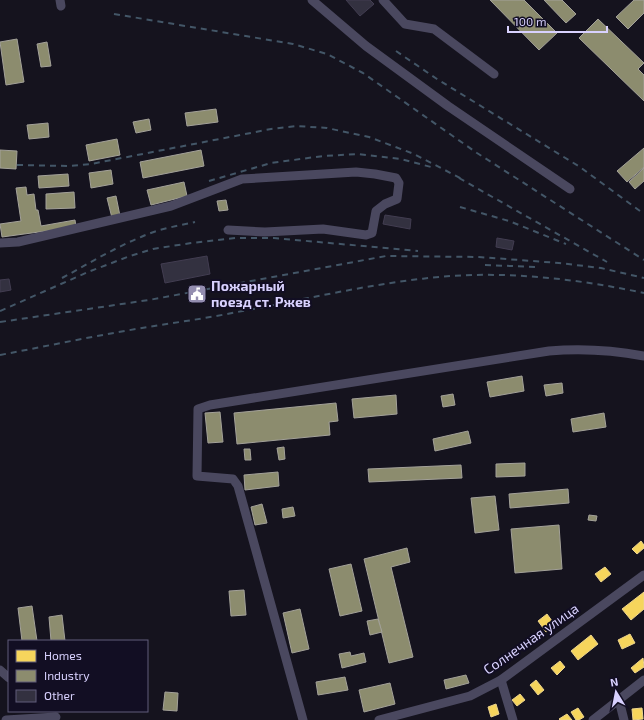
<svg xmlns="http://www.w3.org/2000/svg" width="644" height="720" font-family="'Exo 2',sans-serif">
<rect width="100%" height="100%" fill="#15131e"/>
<g fill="#f6d55c" stroke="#edd48d">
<polygon points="641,541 644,545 644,548 637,554 632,549"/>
<polygon points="605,567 611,574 601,582 595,574"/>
<polygon points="644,592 644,609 631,620 622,609"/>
<polygon points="547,614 555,625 546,632 538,621"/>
<polygon points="630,634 635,643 622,649 618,640"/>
<polygon points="591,635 598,644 578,660 571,651"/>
<polygon points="643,658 644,667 635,673 631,668"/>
<polygon points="560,661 565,667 557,675 551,668"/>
<polygon points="536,680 544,690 538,695 530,685"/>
<polygon points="520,694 525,700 517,706 512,700"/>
<polygon points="496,704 499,714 491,717 488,707"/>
<polygon points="578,708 584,717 579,720 576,720 571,712"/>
<polygon points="642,708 643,719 633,720 632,709"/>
<polygon points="567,714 572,720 560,720 559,719"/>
</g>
<g fill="#8c8c6e" stroke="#a3a199">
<polygon points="490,0 524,0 557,33 539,50"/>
<polygon points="544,0 562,0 576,14 566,23"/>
<polygon points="634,0 644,0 644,13 628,29 616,17"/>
<polygon points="598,19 644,63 638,69 644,75 644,101 579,38"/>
<polygon points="17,39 24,82 6,85 0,42"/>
<polygon points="47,42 51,66 41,67 37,44"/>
<polygon points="216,109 218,122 187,126 185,113"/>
<polygon points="149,119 151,130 136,133 133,122"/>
<polygon points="48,123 49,137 29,139 27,125"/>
<polygon points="117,139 120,155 89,161 86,145"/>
<polygon points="644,148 644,167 627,182 617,171"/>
<polygon points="0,150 17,151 16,169 0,168"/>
<polygon points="201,150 204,166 143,178 140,162"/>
<polygon points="644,168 644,181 635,189 629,182"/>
<polygon points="111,170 113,184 91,188 89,173"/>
<polygon points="68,174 69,186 39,188 38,176"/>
<polygon points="184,182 187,196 151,205 147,190"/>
<polygon points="26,187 27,195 34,194 36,210 38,210 41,226 75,220 76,227 2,237 0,224 21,221 16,188"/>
<polygon points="74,192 75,208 46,209 46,194"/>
<polygon points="116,196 120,216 112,218 107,198"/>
<polygon points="226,200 228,210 219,211 217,201"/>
<polygon points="522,376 524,391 490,397 487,382"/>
<polygon points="562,383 563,393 546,396 544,385"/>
<polygon points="453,394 455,405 443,407 441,396"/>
<polygon points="396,395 397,414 354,418 352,399"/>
<polygon points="336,403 338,421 329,422 330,435 237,444 234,413"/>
<polygon points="220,412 223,442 208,443 205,413"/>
<polygon points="604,413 606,427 573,432 571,419"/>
<polygon points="468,431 471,443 435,451 433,439"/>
<polygon points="284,447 285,459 279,460 277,448"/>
<polygon points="244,449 250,449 251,460 245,460"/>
<polygon points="525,463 525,476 496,477 496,464"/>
<polygon points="461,465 462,478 369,482 368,469"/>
<polygon points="278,472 279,486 245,490 244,475"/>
<polygon points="568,489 569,503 510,508 509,494"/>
<polygon points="495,496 499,530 475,533 471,498"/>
<polygon points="262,504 267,523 255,525 251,507"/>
<polygon points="293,507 295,516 283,518 282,509"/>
<polygon points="589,515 597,516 596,521 588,520"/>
<polygon points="559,525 562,569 515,573 511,529"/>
<polygon points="407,548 410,562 391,567 413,657 389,663 364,559"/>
<polygon points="351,564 362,611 340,616 329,569"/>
<polygon points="244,590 246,615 231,616 229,591"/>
<polygon points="32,606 37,641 22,641 18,608"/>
<polygon points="300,609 309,649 292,653 283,613"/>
<polygon points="62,615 65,641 51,641 49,617"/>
<polygon points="378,619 382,632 370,635 367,621"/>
<polygon points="350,652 351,656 364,653 366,662 342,668 339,654"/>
<polygon points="466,675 469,683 446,689 444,680"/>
<polygon points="345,677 348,690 318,695 316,682"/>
<polygon points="390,683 395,704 364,712 359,690"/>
<polygon points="165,692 178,693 177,711 163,710"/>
</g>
<g fill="#333140" stroke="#423d51">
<polygon points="346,0 370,0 374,4 360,16"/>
<polygon points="385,215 411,219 410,229 383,224"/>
<polygon points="497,238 514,241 512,250 496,247"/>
<polygon points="207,256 210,274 165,283 161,264"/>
<polygon points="9,279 11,290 0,292 0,280"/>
</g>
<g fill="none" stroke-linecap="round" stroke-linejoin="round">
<g stroke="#4a485f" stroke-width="9">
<polyline points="60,0 61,6"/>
<polyline points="312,0 366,46 448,106 570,189"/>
<polyline points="383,0 405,24 434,29 494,74"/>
<polyline points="0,243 18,242 171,206 242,179 356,172 375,174 396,178 399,183 397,199 385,204 376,211 372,233 366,235 323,229 265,232 228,230"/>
<polyline points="0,670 9,678"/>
<polyline points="501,680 513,720"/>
<polyline points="619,700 624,720"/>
<polyline points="6,720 56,717"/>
<path d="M303 720 238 486 233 479 197 476 198 409 210 405 549 351C581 348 612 350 644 356"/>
<polyline points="379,720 470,696 501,680 644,575"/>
<polyline points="593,720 644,680"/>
</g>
<g stroke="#435667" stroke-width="2" stroke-dasharray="6 5" stroke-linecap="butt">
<polyline points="114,14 293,44 327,54 363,73 477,153 644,260"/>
<polyline points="396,51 437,79 580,167 644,214"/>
<polyline points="17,165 69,166 91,164 271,129 297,126 327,128 369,137 414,154 464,180"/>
<polyline points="459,178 607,262"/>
<polyline points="209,181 271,163 323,156 358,154 401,159 431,167"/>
<polyline points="460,207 509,221 566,244"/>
<polyline points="485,265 537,267"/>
<path d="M62 278C88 264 114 248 141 237 158 229 177 226 195 222"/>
<polyline points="0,311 88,272 130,256 153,249 191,243 236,238 274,238 418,251"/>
<polyline points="0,322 149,300 386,256 479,257 559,263 601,268 644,278"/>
<path d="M0 355C47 346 94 336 142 328 172 323 202 319 232 313 298 301 363 285 429 278 501 270 573 278 644 293"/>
</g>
</g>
<defs>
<symbol id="civic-square" viewBox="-11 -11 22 22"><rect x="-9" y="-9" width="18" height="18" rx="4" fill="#948eb0" stroke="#120e23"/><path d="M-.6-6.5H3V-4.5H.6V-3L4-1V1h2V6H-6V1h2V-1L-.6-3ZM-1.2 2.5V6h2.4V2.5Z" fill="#fff"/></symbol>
</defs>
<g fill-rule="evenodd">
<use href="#civic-square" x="186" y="283" width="22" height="22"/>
</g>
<g text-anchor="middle" stroke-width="4" stroke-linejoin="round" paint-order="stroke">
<g font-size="14" font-weight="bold" fill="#d8d1fe" stroke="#120e23" text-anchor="start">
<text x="211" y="291">Пожарный<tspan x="211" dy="16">поезд ст. Ржев</tspan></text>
</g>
<g font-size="14" fill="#d8d1fe" stroke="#120e23">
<text transform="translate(531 639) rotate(-35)" y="5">Солнечная улица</text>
</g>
</g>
<rect x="8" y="640" width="140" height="72" fill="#120e23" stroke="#615c7b"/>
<rect x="16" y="650" width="20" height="12" fill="#f6d55c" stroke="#615c7b"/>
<text x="44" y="660" font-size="12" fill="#d8d1fe">Homes</text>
<rect x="16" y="670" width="20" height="12" fill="#8c8c6e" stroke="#615c7b"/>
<text x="44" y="680" font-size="12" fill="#d8d1fe">Industry</text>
<rect x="16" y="690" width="20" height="12" fill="#333140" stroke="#615c7b"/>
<text x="44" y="700" font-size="12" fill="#d8d1fe">Other</text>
<g transform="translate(616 692) rotate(350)" stroke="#120e23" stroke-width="3" paint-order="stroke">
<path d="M0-3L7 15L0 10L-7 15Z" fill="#d8d1fe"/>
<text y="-6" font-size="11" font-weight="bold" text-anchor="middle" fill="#d8d1fe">N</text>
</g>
<path d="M508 26v6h99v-6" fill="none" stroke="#d8d1fe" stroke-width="2"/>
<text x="514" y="26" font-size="12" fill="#d8d1fe" stroke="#120e23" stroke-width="3" paint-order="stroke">100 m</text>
</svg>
